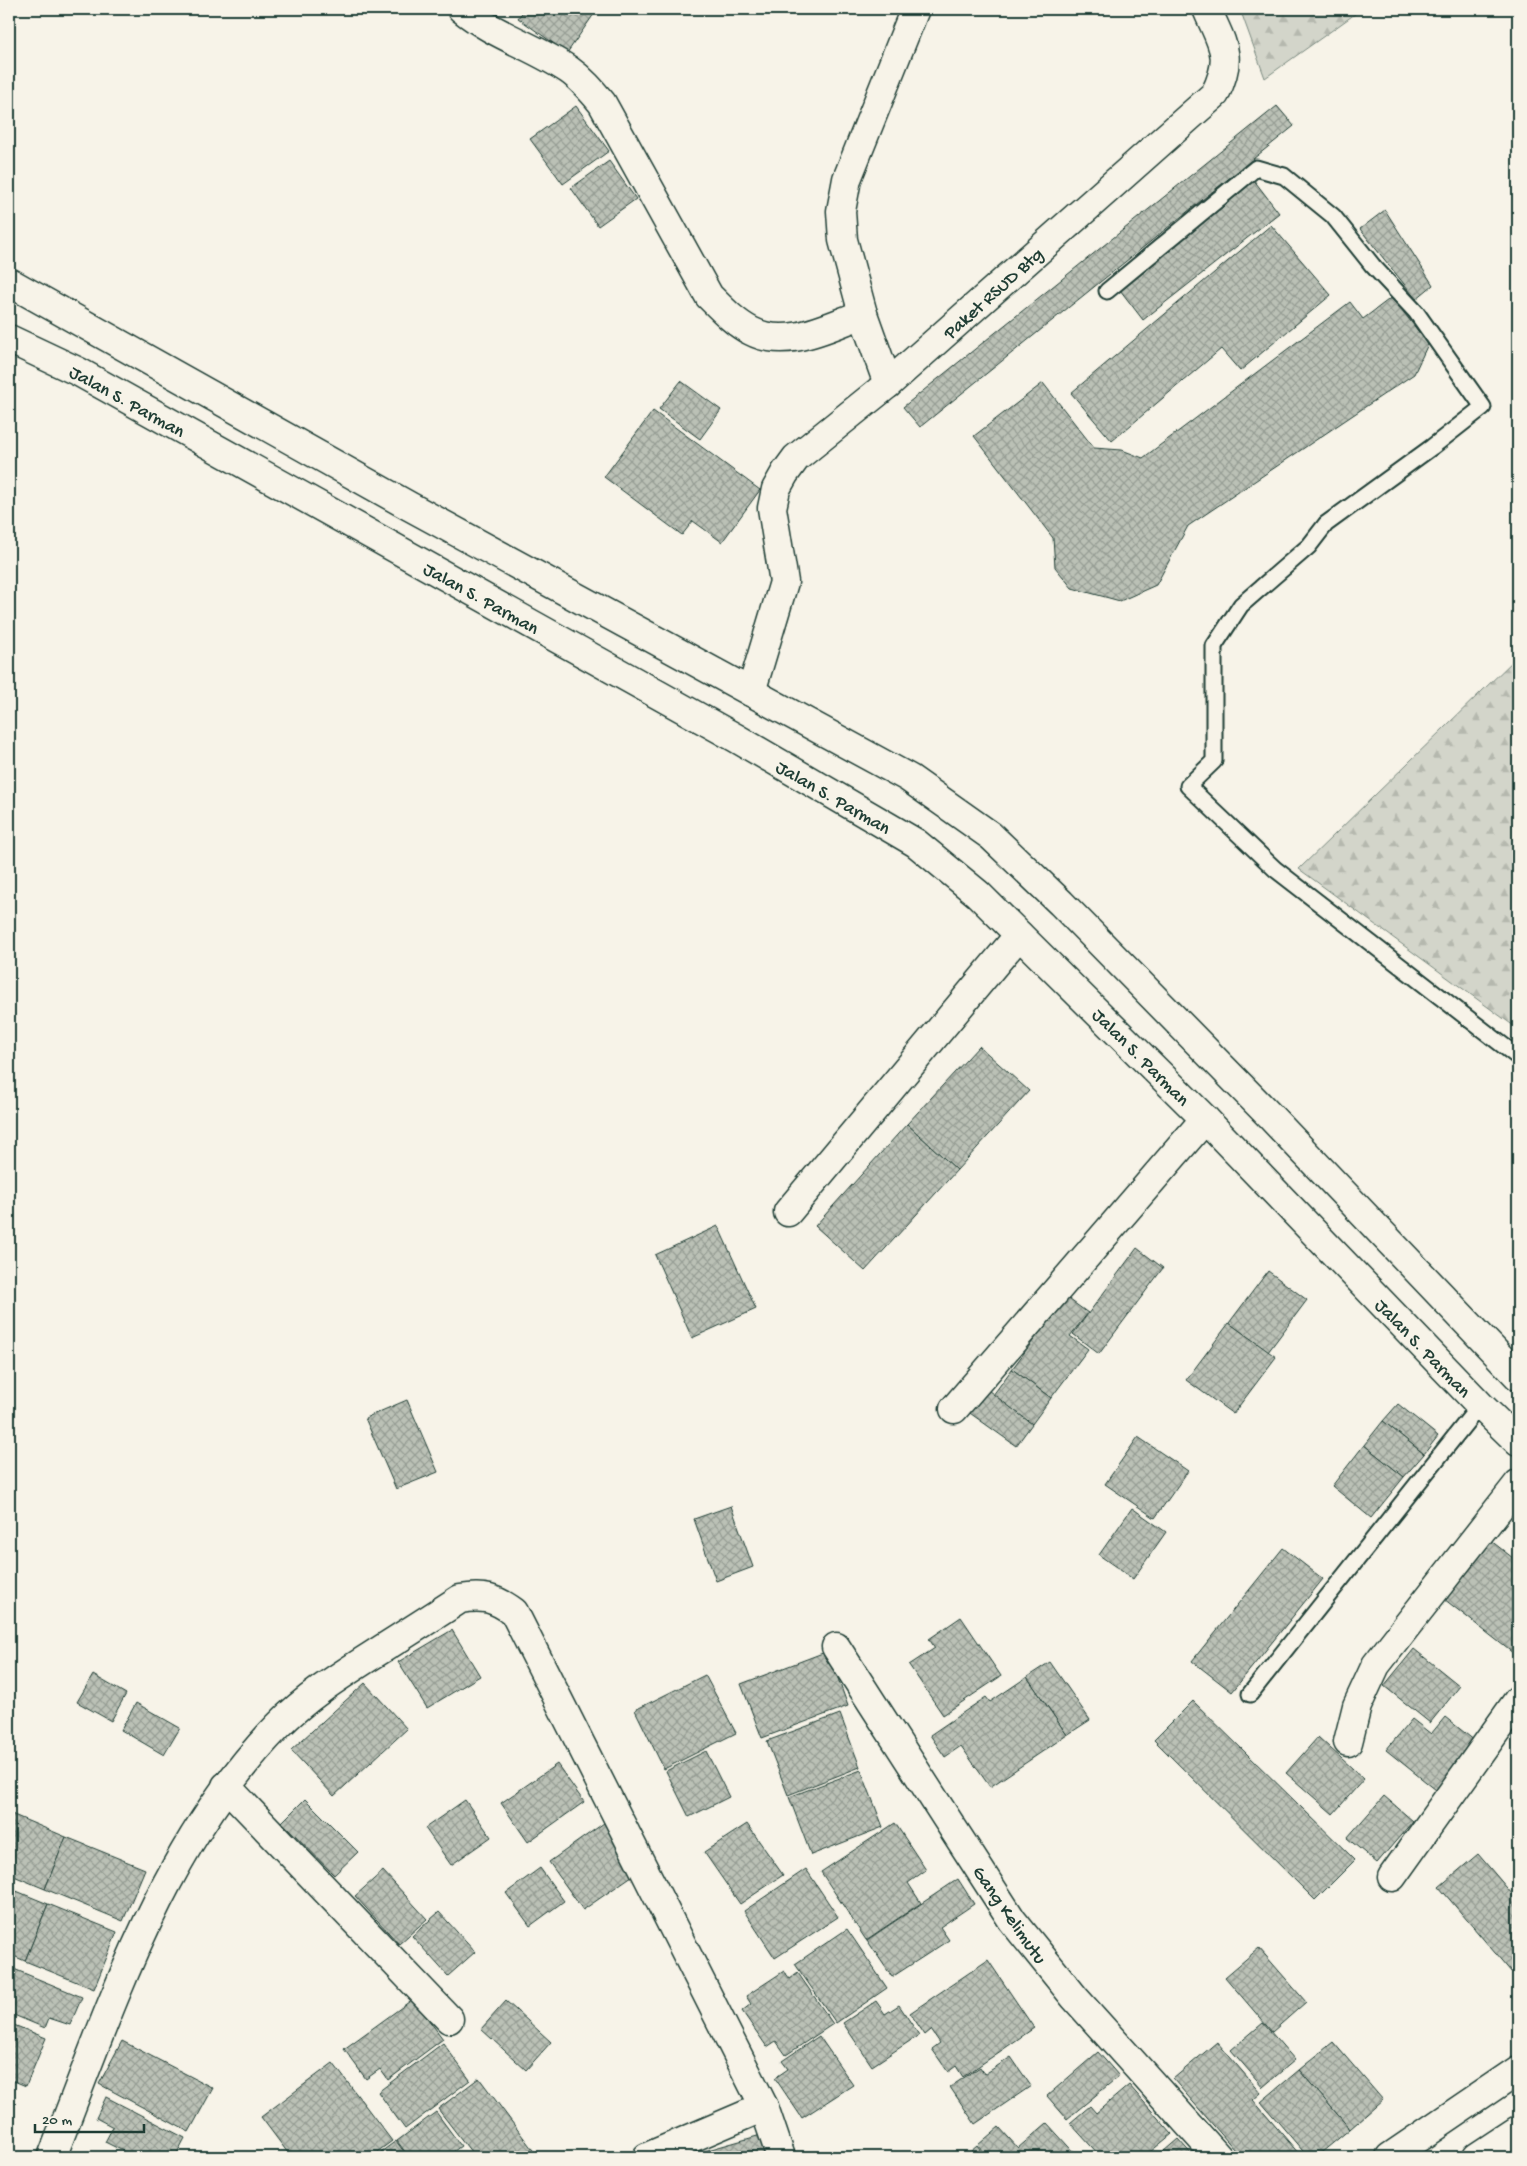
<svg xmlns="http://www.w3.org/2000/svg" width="1527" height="2166" font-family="'Gochi Hand',sans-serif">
<defs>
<pattern id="forest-firs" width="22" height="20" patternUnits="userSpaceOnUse" patternTransform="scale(1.25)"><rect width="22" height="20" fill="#d3d5ca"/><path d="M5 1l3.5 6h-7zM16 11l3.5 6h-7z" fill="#b5b8ae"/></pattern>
<pattern id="building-cross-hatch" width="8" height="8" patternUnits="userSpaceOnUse" patternTransform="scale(1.25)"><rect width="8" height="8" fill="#bbc1b6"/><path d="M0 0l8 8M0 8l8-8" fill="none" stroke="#979e95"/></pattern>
</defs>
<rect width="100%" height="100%" fill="#f7f3e8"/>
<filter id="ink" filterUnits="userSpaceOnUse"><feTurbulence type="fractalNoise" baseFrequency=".02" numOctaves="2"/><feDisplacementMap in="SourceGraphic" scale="10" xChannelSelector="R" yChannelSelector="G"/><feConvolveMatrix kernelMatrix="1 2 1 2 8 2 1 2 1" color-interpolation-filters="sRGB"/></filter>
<g filter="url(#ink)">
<g fill="url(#forest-firs)" stroke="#79897f">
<polygon points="1240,9 1362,9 1265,78"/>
<polygon points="1518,656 1518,1029 1299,869"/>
</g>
<g fill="url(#building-cross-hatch)" stroke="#1f3d34">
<polygon points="525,9 586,9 594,14 567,53 518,18"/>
<polygon points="576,106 609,151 563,184 530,139"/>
<polygon points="1277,106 1294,126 920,427 903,407"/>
<polygon points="609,161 636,199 598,226 571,188"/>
<polygon points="1253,179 1279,213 1143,320 1117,286"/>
<polygon points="1385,210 1433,285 1416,299 1360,229"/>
<polygon points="1271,225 1331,295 1240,371 1221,349 1112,441 1071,393"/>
<polygon points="1392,297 1428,344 1414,374 1188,526 1156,585 1120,601 1072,588 1055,567 1053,538 974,436 1043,383 1094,448 1122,450 1143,458 1350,302 1363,319"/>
<polygon points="681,381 721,410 700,439 659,409"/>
<polygon points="653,411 760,490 722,542 693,521 682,535 604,477"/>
<polygon points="979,1046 1029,1091 957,1170 907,1124"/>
<polygon points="907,1124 957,1170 865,1271 815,1226"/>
<polygon points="718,1226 756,1309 692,1338 655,1255"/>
<polygon points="1137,1248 1163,1268 1099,1354 1073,1334"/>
<polygon points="1268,1271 1307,1300 1268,1352 1229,1323"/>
<polygon points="1066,1297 1088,1313 1070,1336 1088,1349 1051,1398 1012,1369"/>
<polygon points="1229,1323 1276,1357 1233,1414 1186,1380"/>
<polygon points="1012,1369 1051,1398 1032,1424 993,1395"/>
<polygon points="984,1387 1032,1424 1016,1446 967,1411"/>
<polygon points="407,1400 438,1472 396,1489 365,1418"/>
<polygon points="1398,1404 1438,1436 1424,1454 1383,1421"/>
<polygon points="1383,1421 1424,1454 1404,1477 1364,1445"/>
<polygon points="1138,1437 1188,1471 1155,1518 1105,1484"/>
<polygon points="1364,1445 1404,1477 1371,1518 1332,1486"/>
<polygon points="731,1506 753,1567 716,1581 694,1519"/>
<polygon points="1132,1508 1166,1532 1133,1579 1099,1555"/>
<polygon points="1490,1540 1518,1562 1518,1657 1444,1599"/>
<polygon points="1283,1548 1323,1579 1232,1692 1192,1661"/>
<polygon points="961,1617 1001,1676 943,1715 909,1665 935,1648 929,1639"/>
<polygon points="452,1630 480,1676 427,1708 398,1662"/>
<polygon points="1414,1649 1460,1686 1430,1723 1384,1686"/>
<polygon points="828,1651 848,1706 762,1738 741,1684"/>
<polygon points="1050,1662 1090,1720 1067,1735 1027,1677"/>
<polygon points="93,1675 126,1694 111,1721 77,1702"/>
<polygon points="705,1675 736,1733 664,1769 635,1710"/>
<polygon points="1027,1677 1067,1735 990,1787 961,1746 945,1757 930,1735 986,1697 990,1702"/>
<polygon points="365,1683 407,1729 334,1796 291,1750"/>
<polygon points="1193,1701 1355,1860 1315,1900 1154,1740"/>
<polygon points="136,1703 180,1728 164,1755 121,1730"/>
<polygon points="840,1714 860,1767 788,1795 767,1741"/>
<polygon points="1445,1717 1480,1745 1441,1794 1386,1750 1412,1719 1431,1734"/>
<polygon points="1318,1737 1364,1779 1333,1814 1286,1773"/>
<polygon points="706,1751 729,1797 689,1817 666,1771"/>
<polygon points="557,1764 584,1802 528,1842 501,1803"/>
<polygon points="861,1770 883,1827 811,1855 789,1797"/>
<polygon points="1384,1796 1413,1821 1377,1863 1347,1838"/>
<polygon points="305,1799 358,1852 334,1875 282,1822"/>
<polygon points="465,1800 491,1837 451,1865 425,1828"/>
<polygon points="1518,1805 1518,1819 1512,1813"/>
<polygon points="9,1813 66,1837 45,1889 9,1874"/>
<polygon points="604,1823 639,1871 583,1910 549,1862"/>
<polygon points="895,1823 926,1870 908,1883 921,1903 866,1940 821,1872"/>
<polygon points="747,1824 783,1875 740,1904 704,1852"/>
<polygon points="66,1837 145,1869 123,1921 45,1889"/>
<polygon points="1478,1854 1518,1901 1518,1980 1439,1887"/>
<polygon points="540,1868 564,1901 530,1926 506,1893"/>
<polygon points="806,1869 838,1917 775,1958 744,1911"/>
<polygon points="383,1871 427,1919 399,1944 355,1896"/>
<polygon points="958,1879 974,1904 940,1927 949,1940 892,1977 867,1940"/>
<polygon points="9,1888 48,1904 25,1961 9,1954"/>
<polygon points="48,1904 117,1932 94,1989 25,1961"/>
<polygon points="439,1912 475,1952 448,1976 412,1936"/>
<polygon points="847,1929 887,1988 836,2023 795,1964"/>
<polygon points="1259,1948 1306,2002 1272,2032 1225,1977"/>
<polygon points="988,1960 1034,2028 963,2077 956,2066 948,2072 932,2049 940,2043 931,2030 925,2035 910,2013"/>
<polygon points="9,1967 82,1997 70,2025 49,2018 45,2028 9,2013"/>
<polygon points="784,1971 790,1979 798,1973 833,2024 786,2055 776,2041 767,2047 742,2011 751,2004 746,1996"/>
<polygon points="413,1999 443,2039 388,2080 380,2069 366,2079 344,2049"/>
<polygon points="506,2001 551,2042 526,2070 481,2029"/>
<polygon points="876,2001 885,2014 899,2005 919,2035 872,2066 843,2023"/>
<polygon points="9,2023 46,2038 26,2086 9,2079"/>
<polygon points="1263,2023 1295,2060 1263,2087 1231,2050"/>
<polygon points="819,2036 853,2085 802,2118 775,2078 788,2069 782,2061"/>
<polygon points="122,2041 213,2088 189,2132 99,2084"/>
<polygon points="1217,2042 1261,2093 1253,2100 1300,2155 1297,2157 1241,2157 1173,2079"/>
<polygon points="1333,2042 1383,2100 1350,2129 1299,2070"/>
<polygon points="443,2043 470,2080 405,2129 378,2092"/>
<polygon points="1098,2052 1119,2076 1067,2119 1047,2096"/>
<polygon points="1011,2057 1031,2086 975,2124 950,2087 980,2067 985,2074"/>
<polygon points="333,2063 392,2141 370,2157 291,2157 261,2117"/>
<polygon points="1299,2070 1350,2129 1316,2157 1308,2157 1261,2102"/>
<polygon points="479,2078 535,2153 529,2157 475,2157 438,2109"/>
<polygon points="1129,2085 1172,2134 1144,2157 1101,2157 1070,2123 1090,2106 1096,2113"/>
<polygon points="106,2097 185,2138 175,2157 135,2157 105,2142 113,2127 96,2118"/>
<polygon points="436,2112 461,2146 446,2157 409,2157 397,2141"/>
<polygon points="1047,2123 1078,2157 988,2157 978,2145 999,2127 1018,2148"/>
<polygon points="761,2135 768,2157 683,2157"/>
<polygon points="1178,2139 1194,2157 1157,2157"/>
<polygon points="396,2141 408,2157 374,2157"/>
<polygon points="977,2146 986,2157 964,2157"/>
</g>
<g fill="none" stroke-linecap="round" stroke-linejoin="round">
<defs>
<g id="service">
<polyline points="1107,291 1256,168 1284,176 1333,216 1373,266 1416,312 1483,407 1432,447 1326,524 1309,546 1241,605 1214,646 1214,761 1188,786 1275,869 1518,1057"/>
<polyline points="1250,1694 1480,1405"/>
</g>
<g id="minor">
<path d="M462 9C494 35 535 47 569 70 582 79 592 91 602 103L709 296C722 309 735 323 751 331 787 350 829 326 863 314"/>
<polyline points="888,384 863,314 843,240 841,211 847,179 915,9"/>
<path d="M751 692 784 582 772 508 776 489 785 473 796 458 888 384 1215 94C1234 55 1222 45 1207 9"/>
<polyline points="788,1212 1019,935"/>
<polyline points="954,1409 1205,1119"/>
<polyline points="836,1647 1012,1920 1075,1998 1218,2157"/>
<polyline points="1348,1742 1357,1706 1376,1665 1518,1484"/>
<polyline points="226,1786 449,2019"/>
<polyline points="1392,1877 1518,1700"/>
<path d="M52 2157C111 2007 163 1844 278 1726 305 1698 338 1677 371 1656 401 1637 431 1618 460 1599 484 1595 495 1598 514 1612L764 2107 781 2157"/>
<polyline points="647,2157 764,2107"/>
</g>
<g id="secondary">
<polyline points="9,282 409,506 909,778 991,836 1061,903 1269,1115 1518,1376"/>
<polyline points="9,339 79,372 736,738 916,843 978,894 1205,1119 1480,1405 1518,1442"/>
<polyline points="1390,2157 1518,2070"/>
<polyline points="1477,2157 1518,2130"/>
</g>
</defs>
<use href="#service" stroke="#1f3d34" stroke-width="19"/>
<use href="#minor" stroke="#1f3d34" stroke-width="31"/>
<use href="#secondary" stroke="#1f3d34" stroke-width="31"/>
<use href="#service" stroke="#f7f3e8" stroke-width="15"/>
<use href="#minor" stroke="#f7f3e8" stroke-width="28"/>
<use href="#secondary" stroke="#f7f3e8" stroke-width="28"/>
</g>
</g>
<g text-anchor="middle" stroke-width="4" stroke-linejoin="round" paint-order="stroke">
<g font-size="19" fill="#1f3d34" stroke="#f7f3e8">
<text transform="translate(992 292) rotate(-42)" y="7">Paket RSUD Btg</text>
<text transform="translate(128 400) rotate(29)" y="7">Jalan S. Parman</text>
<text transform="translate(482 597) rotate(29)" y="7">Jalan S. Parman</text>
<text transform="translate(834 796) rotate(30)" y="7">Jalan S. Parman</text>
<text transform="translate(1142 1056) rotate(45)" y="7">Jalan S. Parman</text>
<text transform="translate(1424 1347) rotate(46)" y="7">Jalan S. Parman</text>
<text transform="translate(1011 1914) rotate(55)" y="7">Gang Kelimutu</text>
</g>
</g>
<rect width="1527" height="2166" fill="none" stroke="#f7f3e8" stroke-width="30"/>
<rect x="15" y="15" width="1497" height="2136" fill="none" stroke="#1f3d34" stroke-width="2" filter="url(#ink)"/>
<path d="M35 2124v8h109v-8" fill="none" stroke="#1f3d34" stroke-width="2.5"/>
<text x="42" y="2124" font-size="15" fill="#1f3d34" stroke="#f7f3e8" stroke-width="4" paint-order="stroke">20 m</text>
</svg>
